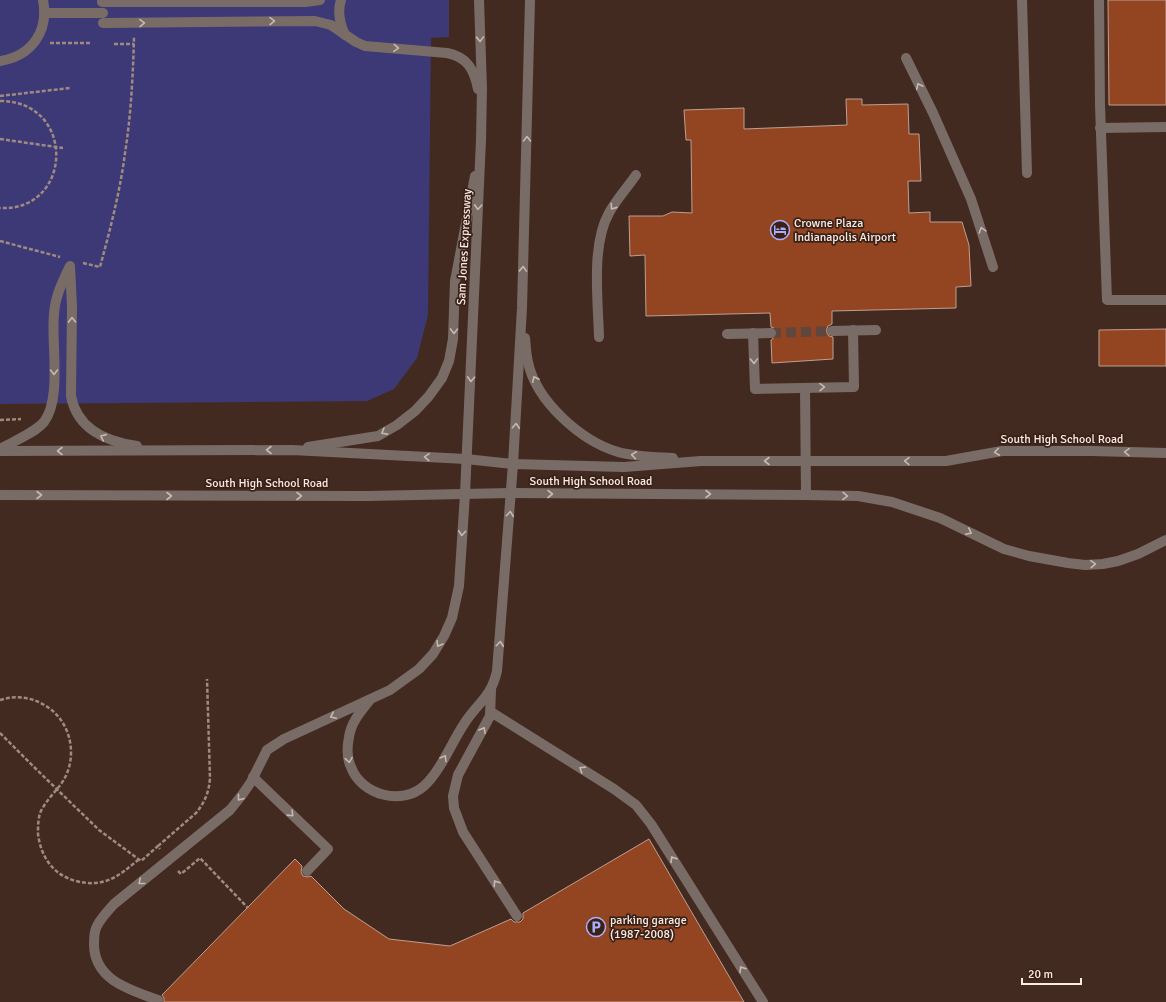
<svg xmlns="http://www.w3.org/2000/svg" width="1166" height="1002" font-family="Signika,sans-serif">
<rect width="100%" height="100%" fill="#432a20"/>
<polygon fill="#3d3976" points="0,0 449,0 449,37 431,38 428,315 417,358 394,389 367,401 0,404"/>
<g fill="#934522" stroke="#be9f92">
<polygon points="1108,0 1166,0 1166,105 1109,105"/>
<polygon points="846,99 862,99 862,105 908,104 909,134 919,134 921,181 908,181 909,213 930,212 930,222 962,222 969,245 971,286 956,287 956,308 832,311 832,324 828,326 826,331 829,336 833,337 833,359 772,363 771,340 776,336 777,332 774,328 771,327 770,313 646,316 645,255 630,256 629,216 663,216 672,212 692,213 691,140 686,140 684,110 744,108 744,129 847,125"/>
<polygon points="1166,329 1166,366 1099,366 1099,330"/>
<polygon points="649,839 744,1002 164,1002 164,998 162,995 295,859 302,866 301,872 303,876 308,877 311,876 344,909 389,939 450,946 511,919 514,922 520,922 523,919 523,913"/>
</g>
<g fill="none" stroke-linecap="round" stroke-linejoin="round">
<polyline stroke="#5f473d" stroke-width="10" stroke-dasharray="10 5" stroke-linecap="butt" points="771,333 832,331"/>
<g stroke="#9f8a82" stroke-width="2.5" stroke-dasharray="4 2" stroke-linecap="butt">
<polyline points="50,43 92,43"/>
<polyline points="114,44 134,44"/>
<polyline points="0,96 70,88"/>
<path d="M0 101C77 101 73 212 0 208"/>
<polyline points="0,139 63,148"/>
<polyline points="0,241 60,257"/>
<path d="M83 263 100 267C110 230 120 192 125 153 131 115 133 75 134 37"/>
<polyline points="0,420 21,419"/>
<path d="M0 700C16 695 32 697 46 706 72 722 79 759 61 784 54 793 45 802 40 813 38 820 38 827 38 834 41 857 53 875 76 881 103 888 118 877 138 860"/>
<polyline points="0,733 35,768 99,830 141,861 158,846 160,849"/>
<path d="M158 846 196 813C205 802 209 792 210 778L207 679"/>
<polyline points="178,871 181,874 200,858 248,908"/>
</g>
<g stroke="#796c67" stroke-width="10">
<path d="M341 0C337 12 340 24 345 35"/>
<polyline points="1022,0 1027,173"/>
<polyline points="1099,0 1100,105 1107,300 1166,300"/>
<polyline points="102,2 305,2 320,0"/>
<polyline points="44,13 103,13"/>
<path d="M103 23 315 21 331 25 356 42 365 46 447 53C467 57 474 69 478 89"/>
<polyline points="906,58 933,113 971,199 993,267"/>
<path d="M0 61C32 56 49 31 43 0"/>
<polyline points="1100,128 1166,127"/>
<path d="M70 266 72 306 71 396C77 429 107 442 137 446"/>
<polyline points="832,331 876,330"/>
<polyline points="753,333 755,389 854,387 853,330"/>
<polyline points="727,334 771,333"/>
<path d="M599 337C598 300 591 245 609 213 616 200 627 188 636 175"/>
<path d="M525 338C526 346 526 355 528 362 536 401 581 441 618 452 636 457 655 457 673 458"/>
<polyline points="805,388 806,495"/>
<polyline points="308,447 378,436 397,425 415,411 429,396 442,378 449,361 453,339 455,281 475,176"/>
<path d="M0 449C14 441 33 434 44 422 62 398 51 344 54 314 55 297 62 283 69 268"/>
<polyline points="0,451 292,450 466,459 513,464 624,467 701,461 946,461 1002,451 1092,451 1166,453"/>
<polyline points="0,495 368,496 511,493 806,495 858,496 892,502 940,518 1004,549 1029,556 1068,563 1085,565 1103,564 1118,561 1138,554 1166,540"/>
<polyline points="491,690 490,716 458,775 453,796 454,808 463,832 517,916"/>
<path d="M369 701C360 712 351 723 349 737 347 747 347 759 351 767 361 795 402 806 424 786 440 772 452 742 464 724 477 703 491 698 497 671L513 464 522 308 530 0"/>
<polyline points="491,712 614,789 636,805 651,824 763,1002"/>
<polyline points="253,777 328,849 307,871"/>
<path d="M158 1000C130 990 94 980 94 944 94 938 94 931 97 926 101 918 108 911 114 904L230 810 242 795 251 782 267 750 284 739 390 690 419 669 433 654 444 636 452 618 459 586 465 494 481 140 482 88 479 0"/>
</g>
</g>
<defs><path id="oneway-chevron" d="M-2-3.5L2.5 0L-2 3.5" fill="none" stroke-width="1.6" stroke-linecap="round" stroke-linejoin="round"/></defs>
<g stroke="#c7b8b1">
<use href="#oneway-chevron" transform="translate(272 21) rotate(-1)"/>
<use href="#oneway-chevron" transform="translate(142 23) rotate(-1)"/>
<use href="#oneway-chevron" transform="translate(480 39) rotate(88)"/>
<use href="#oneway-chevron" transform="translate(396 48) rotate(4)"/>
<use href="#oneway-chevron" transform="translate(919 86) rotate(-116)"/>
<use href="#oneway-chevron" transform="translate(527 139) rotate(-89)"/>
<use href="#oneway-chevron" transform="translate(478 207) rotate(93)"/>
<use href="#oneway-chevron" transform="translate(613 207) rotate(125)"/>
<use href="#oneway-chevron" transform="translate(982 230) rotate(-107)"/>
<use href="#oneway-chevron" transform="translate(523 269) rotate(-88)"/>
<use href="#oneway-chevron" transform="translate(72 320) rotate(-91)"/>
<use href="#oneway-chevron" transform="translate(454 331) rotate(91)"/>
<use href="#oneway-chevron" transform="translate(754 361) rotate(88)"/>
<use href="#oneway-chevron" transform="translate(54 372) rotate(89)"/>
<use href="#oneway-chevron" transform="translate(471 379) rotate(93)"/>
<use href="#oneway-chevron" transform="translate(535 379) rotate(-115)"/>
<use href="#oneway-chevron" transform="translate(822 387) rotate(-1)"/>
<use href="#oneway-chevron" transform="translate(516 426) rotate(-87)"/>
<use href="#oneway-chevron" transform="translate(384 432) rotate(151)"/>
<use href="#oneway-chevron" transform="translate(103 437) rotate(-156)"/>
<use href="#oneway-chevron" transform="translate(269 450) rotate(180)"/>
<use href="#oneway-chevron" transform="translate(60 451) rotate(180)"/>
<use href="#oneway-chevron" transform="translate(997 452) rotate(172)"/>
<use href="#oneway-chevron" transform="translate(1127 452) rotate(-178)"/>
<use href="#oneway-chevron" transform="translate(634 455) rotate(-172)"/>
<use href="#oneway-chevron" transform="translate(427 457) rotate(-177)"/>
<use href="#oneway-chevron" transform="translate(767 461) rotate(180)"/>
<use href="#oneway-chevron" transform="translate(907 461) rotate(-179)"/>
<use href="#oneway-chevron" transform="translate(550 494)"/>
<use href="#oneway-chevron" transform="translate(708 494)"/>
<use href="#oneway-chevron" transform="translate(39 495)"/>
<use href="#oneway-chevron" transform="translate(169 496)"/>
<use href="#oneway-chevron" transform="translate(299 496)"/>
<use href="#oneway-chevron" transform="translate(845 496) rotate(2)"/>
<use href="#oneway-chevron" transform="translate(510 514) rotate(-85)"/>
<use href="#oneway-chevron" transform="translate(969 532) rotate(26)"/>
<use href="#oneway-chevron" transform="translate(462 533) rotate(94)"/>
<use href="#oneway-chevron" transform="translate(1093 564) rotate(-4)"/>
<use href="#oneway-chevron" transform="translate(439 644) rotate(121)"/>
<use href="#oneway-chevron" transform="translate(500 644) rotate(-85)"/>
<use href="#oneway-chevron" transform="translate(333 716) rotate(155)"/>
<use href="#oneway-chevron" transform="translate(483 730) rotate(-61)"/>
<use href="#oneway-chevron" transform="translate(444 758) rotate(-59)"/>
<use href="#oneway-chevron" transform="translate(349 760) rotate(81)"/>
<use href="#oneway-chevron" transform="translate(582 769) rotate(-148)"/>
<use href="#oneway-chevron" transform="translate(240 798) rotate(128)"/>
<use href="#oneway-chevron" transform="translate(291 814) rotate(44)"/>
<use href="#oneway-chevron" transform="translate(673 859) rotate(-122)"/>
<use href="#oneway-chevron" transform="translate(141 882) rotate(141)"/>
<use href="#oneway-chevron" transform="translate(496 883) rotate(-123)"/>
<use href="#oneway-chevron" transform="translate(742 969) rotate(-122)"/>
</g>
<defs>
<symbol id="hotel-ring" viewBox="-11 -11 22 22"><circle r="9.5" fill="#392117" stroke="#adaefb" stroke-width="1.5"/><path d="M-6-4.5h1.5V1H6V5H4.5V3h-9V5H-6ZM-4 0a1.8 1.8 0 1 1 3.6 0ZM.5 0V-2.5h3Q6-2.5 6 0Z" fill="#adaefb"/></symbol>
<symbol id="parking-ring" viewBox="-11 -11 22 22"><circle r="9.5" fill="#392117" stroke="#adaefb" stroke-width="1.5"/><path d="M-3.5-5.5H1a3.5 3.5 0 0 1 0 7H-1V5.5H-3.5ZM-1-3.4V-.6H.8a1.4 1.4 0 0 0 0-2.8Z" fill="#adaefb"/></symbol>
</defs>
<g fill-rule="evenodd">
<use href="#hotel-ring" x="769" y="219" width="22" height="22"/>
<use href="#parking-ring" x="585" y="916" width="22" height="22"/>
</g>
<g text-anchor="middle" stroke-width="3.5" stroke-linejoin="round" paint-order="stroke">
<g font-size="12" fill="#fbeae3" stroke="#392117" text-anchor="start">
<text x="794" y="227">Crowne Plaza<tspan x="794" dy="14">Indianapolis Airport</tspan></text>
<text x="610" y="924">parking garage<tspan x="610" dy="14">(1987-2008)</tspan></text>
</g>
<g font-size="12" fill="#fbeae3" stroke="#392117">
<text transform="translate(464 247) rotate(-87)" y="4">Sam Jones Expressway</text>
<text x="1062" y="443">South High School Road</text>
<text x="591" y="485">South High School Road</text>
<text x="267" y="487">South High School Road</text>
</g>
</g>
<path d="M1022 978v6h59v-6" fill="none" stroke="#fbeae3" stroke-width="2"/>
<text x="1028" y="978" font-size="12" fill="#fbeae3" stroke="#392117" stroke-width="3" paint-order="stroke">20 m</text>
</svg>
